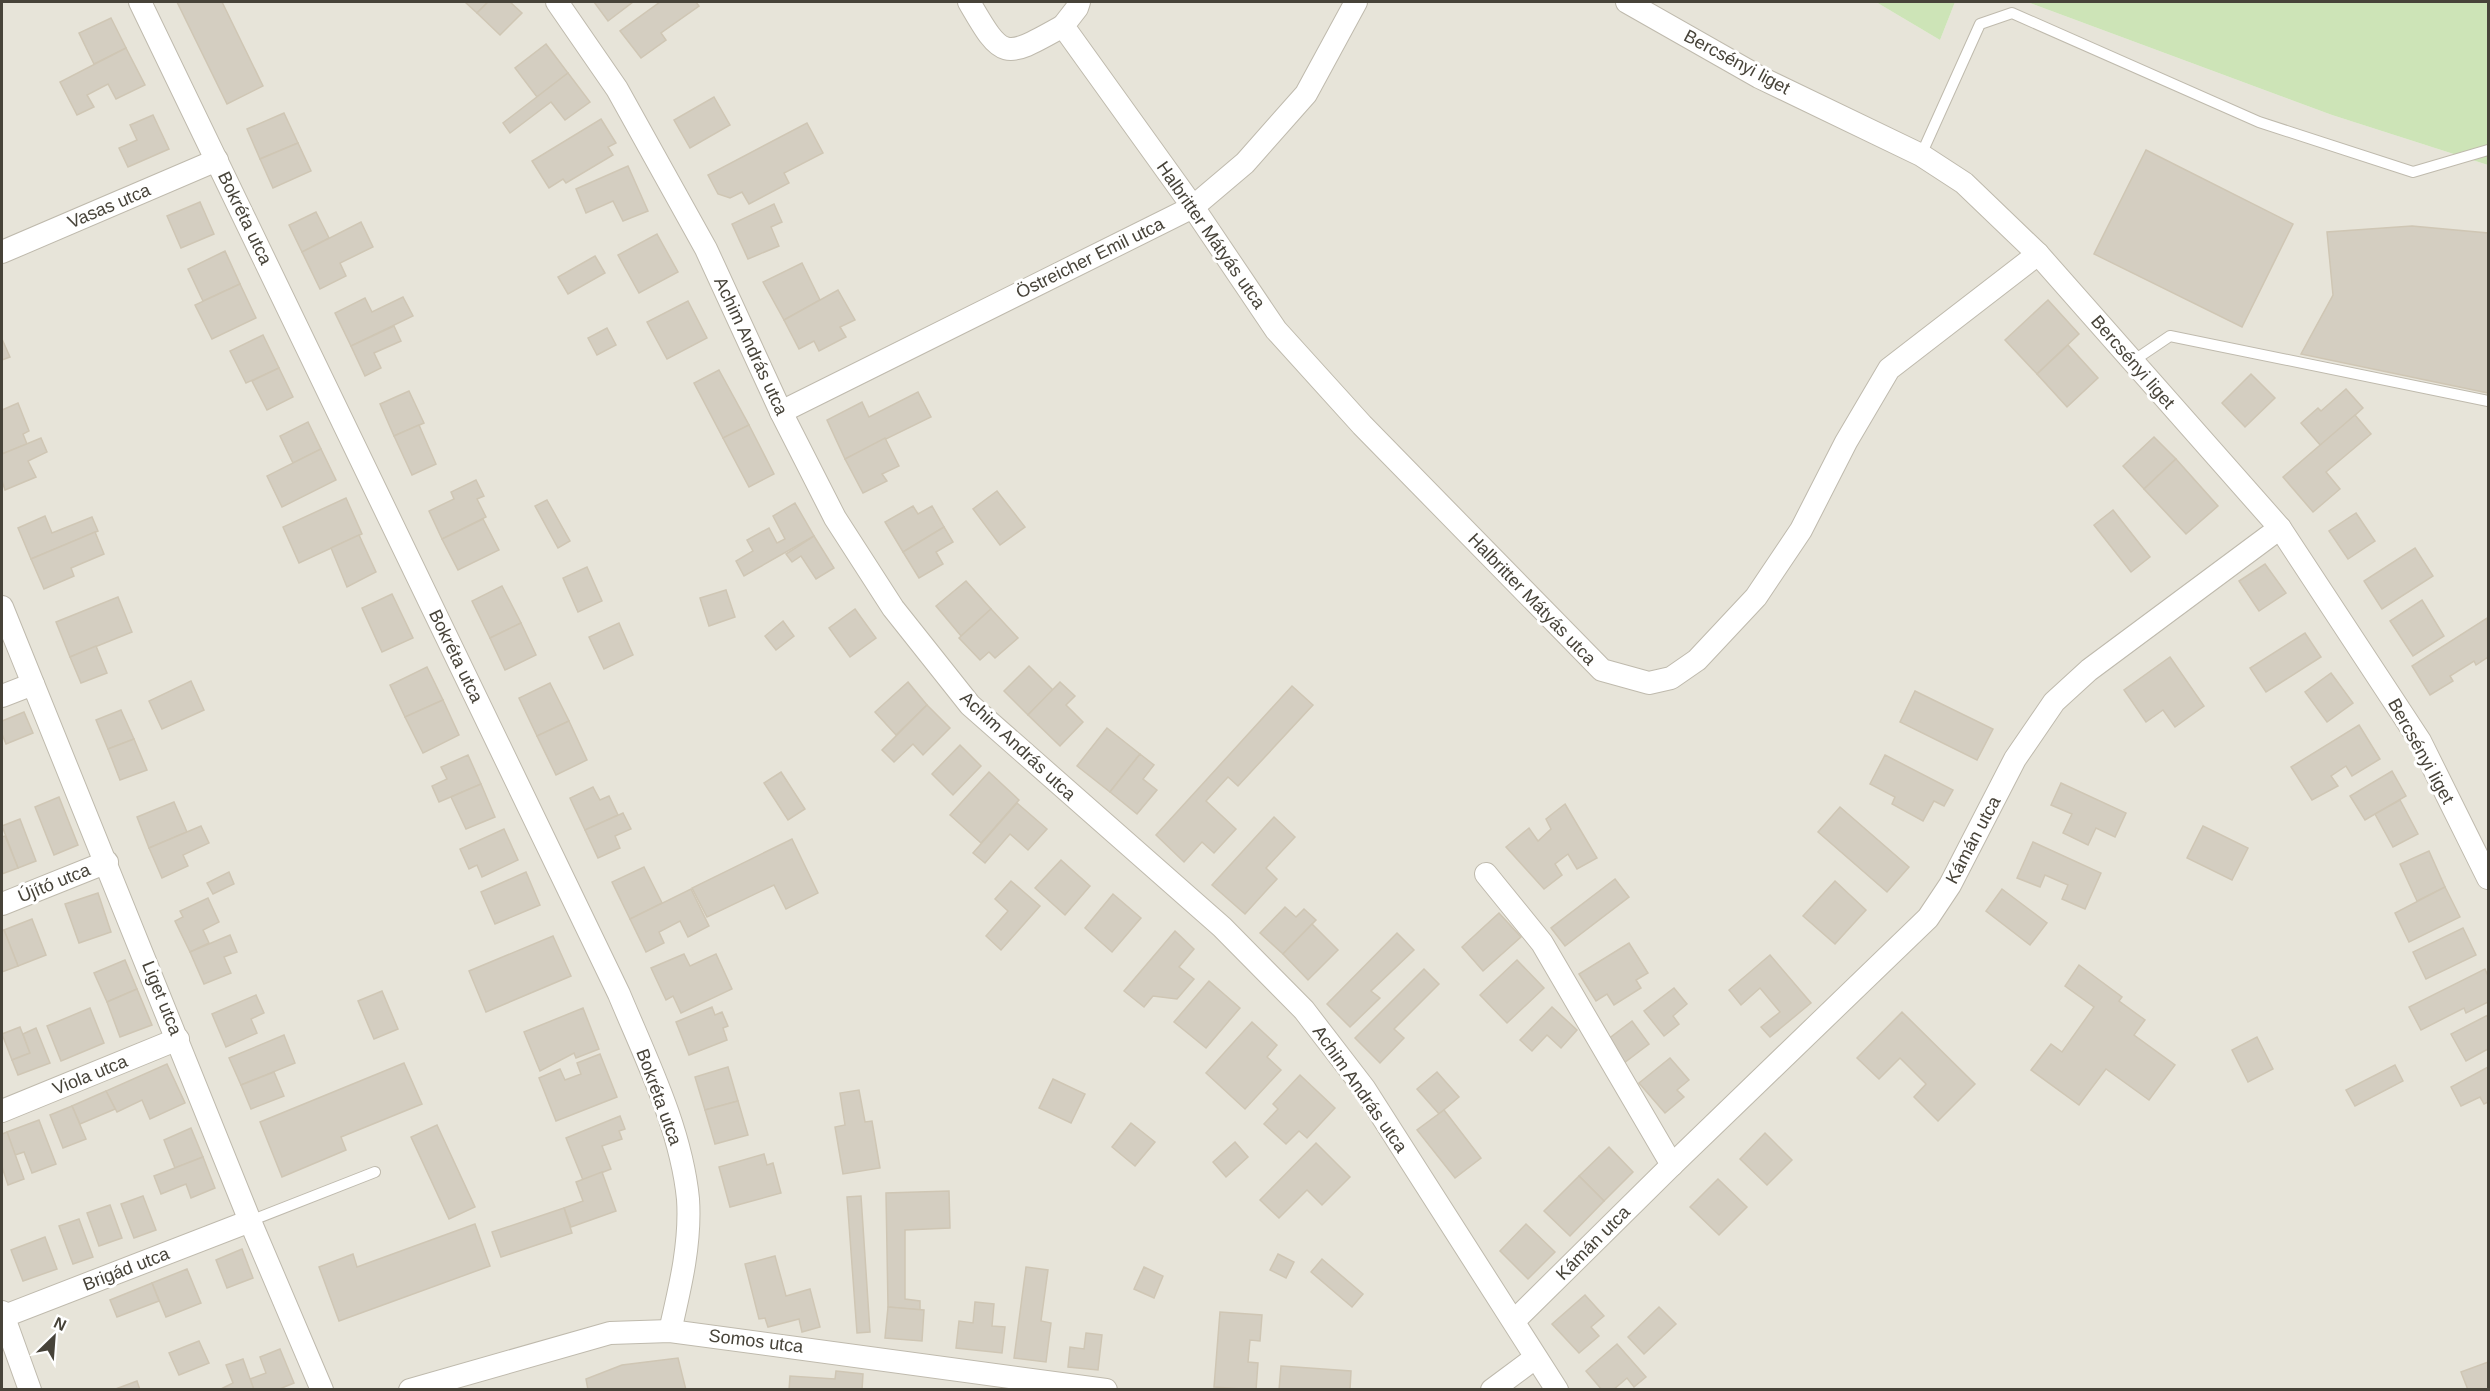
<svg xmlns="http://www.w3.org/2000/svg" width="2490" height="1391" font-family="Helvetica,sans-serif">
<rect width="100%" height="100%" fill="#f4f2ea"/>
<polygon fill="#e7e4d9" points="2,2 1876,2 1940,40 1955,2 2027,2 2332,115 2488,165 2488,1389 2,1390"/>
<g fill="#cde4b7">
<polygon points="1876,2 1955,2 1940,40"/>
<polygon points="2027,2 2488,2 2488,165 2332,115"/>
</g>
<g fill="#d4cec1" stroke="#cfc6b4" stroke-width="1.5">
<polygon points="177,2 222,2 263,86 227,104"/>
<polygon points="465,2 488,2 477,13"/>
<polygon points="488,2 510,2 522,13 500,35 477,13"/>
<polygon points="594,2 633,2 608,21"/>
<polygon points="660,2 696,2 699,6 661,33 666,40 641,58 620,31"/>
<polygon points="111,18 126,48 94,64 79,33"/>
<polygon points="546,44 568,73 537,97 515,68"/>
<polygon points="126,48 145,85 116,99 108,84 87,95 94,107 77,115 60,82"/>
<polygon points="568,73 590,102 565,120 551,102 510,133 503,123"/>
<polygon points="714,97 730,125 690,148 674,120"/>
<polygon points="284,113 298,143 260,159 247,129"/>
<polygon points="153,115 169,149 128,167 119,148 137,140 130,125"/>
<polygon points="601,119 616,143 608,147 613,155 566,183 563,179 549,188 532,161"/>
<polygon points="807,123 823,153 784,173 789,183 749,204 742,192 730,198 718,194 708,175"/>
<polygon points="298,143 311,171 273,188 260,159"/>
<polygon points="2146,150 2293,224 2242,327 2094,254"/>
<polygon points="628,166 648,211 623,221 613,201 586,213 576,189"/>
<polygon points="200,202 214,234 181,248 167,216"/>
<polygon points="774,204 782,222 771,227 779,246 748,259 732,224"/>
<polygon points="316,212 329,238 302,252 289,225"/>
<polygon points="361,222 373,247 340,263 346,276 320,289 302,252"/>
<polygon points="2412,226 2488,233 2488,393 2301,354 2333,295 2327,232"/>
<polygon points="657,234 678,272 639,293 618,255"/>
<polygon points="225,251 240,284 203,301 188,269"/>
<polygon points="595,256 605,273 568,294 558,277"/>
<polygon points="802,263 820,300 784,320 763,282"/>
<polygon points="240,284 256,318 212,339 195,305"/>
<polygon points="838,290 855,320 840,327 846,337 819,351 814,341 799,349 784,320"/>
<polygon points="403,297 413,316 351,346 335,313 365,298 372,312"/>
<polygon points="2048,300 2079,334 2037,374 2005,340"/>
<polygon points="688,301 707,338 667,359 647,322"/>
<polygon points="394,326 401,341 374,353 381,368 365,376 351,346"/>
<polygon points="607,328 616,345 597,355 588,338"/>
<polygon points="263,335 279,368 246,383 230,351"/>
<polygon points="2,339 10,357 2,360"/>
<polygon points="2068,345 2098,378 2067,407 2037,374"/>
<polygon points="279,368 293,397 267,410 252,381"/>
<polygon points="719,370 749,425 723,438 694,383"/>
<polygon points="2251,374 2275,398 2245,427 2222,403"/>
<polygon points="2346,389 2363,408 2321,446 2301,423 2318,408 2321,411"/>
<polygon points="409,391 424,423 394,436 380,404"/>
<polygon points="918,392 931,417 845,459 827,420 862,402 869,417"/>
<polygon points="18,403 29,431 23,434 27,444 2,454 2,410"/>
<polygon points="2355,415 2371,434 2326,472 2340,489 2313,512 2283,477"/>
<polygon points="308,422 321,449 293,463 280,436"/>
<polygon points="419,425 436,464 412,475 394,436"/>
<polygon points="749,425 774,474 749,487 723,438"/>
<polygon points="2154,437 2176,459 2144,489 2123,466"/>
<polygon points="41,438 47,452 28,461 36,477 5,490 2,481 2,454"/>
<polygon points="885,438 899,466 882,474 887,481 863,493 845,459"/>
<polygon points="321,449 336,480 282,507 267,476"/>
<polygon points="2176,459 2218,506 2186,534 2144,489"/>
<polygon points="476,480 484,496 477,499 486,517 442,539 429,511 454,499 451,492"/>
<polygon points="997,491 1025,527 1000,545 973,509"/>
<polygon points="346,498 362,534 299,563 283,527"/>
<polygon points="547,500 570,541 558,548 535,506"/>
<polygon points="795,503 814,536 744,576 736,561 753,551 747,540 769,528 777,543 785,539 773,516"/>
<polygon points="913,506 918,514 932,506 944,527 903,552 885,522"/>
<polygon points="2113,510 2150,557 2131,572 2094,525"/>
<polygon points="2356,513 2375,541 2348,559 2329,531"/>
<polygon points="45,516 52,533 92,517 98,531 31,559 18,528"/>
<polygon points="483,519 499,550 458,570 442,539"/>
<polygon points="944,527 953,542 936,552 943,564 919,578 903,552"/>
<polygon points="95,532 104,554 71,568 74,576 44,589 31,559"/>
<polygon points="359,535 376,572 347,587 331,548"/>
<polygon points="814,536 834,568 816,579 801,556 792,562 786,554"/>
<polygon points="2415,548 2433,576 2382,609 2364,581"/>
<polygon points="2265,564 2286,593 2259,611 2239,581"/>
<polygon points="587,567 602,601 578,612 563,578"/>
<polygon points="966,581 991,609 961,636 936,606"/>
<polygon points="502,586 521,623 490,638 472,601"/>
<polygon points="726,590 735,617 709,626 700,598"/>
<polygon points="392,594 413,638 382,652 362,608"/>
<polygon points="118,597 132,632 70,657 56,622"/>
<polygon points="2422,600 2444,636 2413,656 2390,621"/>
<polygon points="855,609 876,638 850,657 829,628"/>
<polygon points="991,609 1018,638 995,658 989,652 980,660 959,638"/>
<polygon points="2487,618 2488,657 2476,665 2474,661 2450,676 2453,681 2430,695 2412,666"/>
<polygon points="783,621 794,636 776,650 765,636"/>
<polygon points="521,623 536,655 505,670 490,638"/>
<polygon points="619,623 633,655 604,669 589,637"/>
<polygon points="2305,633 2321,657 2266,692 2250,668"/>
<polygon points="96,646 107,673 81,683 70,657"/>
<polygon points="2170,657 2204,706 2175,727 2163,710 2146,722 2124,690"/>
<polygon points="1029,666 1053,690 1028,715 1004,691"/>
<polygon points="427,667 443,700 405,717 390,685"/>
<polygon points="2331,673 2353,703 2327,722 2305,692"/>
<polygon points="191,681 204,710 162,729 149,701"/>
<polygon points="908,682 927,705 896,735 875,712"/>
<polygon points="1060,682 1075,696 1066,705 1083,722 1060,746 1028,715"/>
<polygon points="550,683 569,721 537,736 519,698"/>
<polygon points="1292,686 1313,705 1238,786 1228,777 1206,801 1236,829 1214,853 1202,842 1184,862 1156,835"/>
<polygon points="1915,691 1993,729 1977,760 1900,722"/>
<polygon points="443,700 459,735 423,753 405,717"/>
<polygon points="927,705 950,728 923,755 913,744 894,762 882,750"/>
<polygon points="121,710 134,739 108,749 96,720"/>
<polygon points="24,712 33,733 6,744 2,734 2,721"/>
<polygon points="569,721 587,760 556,775 537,736"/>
<polygon points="2359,725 2380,759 2352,776 2346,766 2331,776 2338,786 2312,800 2291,767"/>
<polygon points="1107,728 1140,754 1110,792 1077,766"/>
<polygon points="134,739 147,770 120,780 108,749"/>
<polygon points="960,745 981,766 953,795 932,774"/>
<polygon points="1140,754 1154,765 1143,779 1157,790 1137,814 1110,792"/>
<polygon points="468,755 481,784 439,802 432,786 447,779 441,767"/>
<polygon points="1885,755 1953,790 1944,806 1934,801 1923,821 1892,804 1895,797 1870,784"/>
<polygon points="2392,771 2406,796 2365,820 2350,796"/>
<polygon points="781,772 805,809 788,820 764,783"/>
<polygon points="989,772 1019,800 981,843 950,815"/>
<polygon points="2061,783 2126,813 2115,837 2096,828 2088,845 2063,833 2072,814 2051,805"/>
<polygon points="481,784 495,817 466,829 451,797"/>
<polygon points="593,787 600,800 609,796 618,815 585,830 570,798"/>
<polygon points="59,797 78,845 54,855 35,807"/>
<polygon points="2400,800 2418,834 2393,847 2375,814"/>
<polygon points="174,802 187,832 149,848 137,817"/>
<polygon points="1017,803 1047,829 1028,850 1010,834 985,863 973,853"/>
<polygon points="1565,804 1597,858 1577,869 1568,854 1555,864 1562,875 1544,889 1506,847 1529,828 1538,841 1551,829 1546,819"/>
<polygon points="1840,807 1909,867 1887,892 1818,832"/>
<polygon points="623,813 631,829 615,836 620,848 598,858 585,830"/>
<polygon points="1274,817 1295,837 1266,868 1277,879 1245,914 1212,885"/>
<polygon points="20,819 36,861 18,868 2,826"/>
<polygon points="201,826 209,843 183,855 188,866 162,878 149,848"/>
<polygon points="2203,826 2248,848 2232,880 2187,858"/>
<polygon points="504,829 518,860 482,877 477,865 469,869 460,849"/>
<polygon points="5,836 18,868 2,874 2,837"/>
<polygon points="792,839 818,893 786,909 774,885 707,917 692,888"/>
<polygon points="2033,842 2101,873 2085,909 2062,899 2068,885 2045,875 2040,887 2017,878"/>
<polygon points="2429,851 2445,887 2417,901 2400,864"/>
<polygon points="1061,860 1090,886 1065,915 1035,888"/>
<polygon points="644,867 662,903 630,919 612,882"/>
<polygon points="229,872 234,884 213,894 207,883"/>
<polygon points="526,872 540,905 495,924 481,892"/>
<polygon points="1615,879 1629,897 1565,946 1551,928"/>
<polygon points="1011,881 1040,906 1001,950 986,936 1008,911 995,899"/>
<polygon points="1835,881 1866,910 1835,944 1803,916"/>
<polygon points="2445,887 2460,917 2409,942 2395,913"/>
<polygon points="691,889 709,926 688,937 680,921 659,932 664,943 646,952 630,919"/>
<polygon points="2002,889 2047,923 2030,945 1986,911"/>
<polygon points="98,893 111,932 79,943 65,904"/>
<polygon points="1113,894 1141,918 1112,952 1085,928"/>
<polygon points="208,898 219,922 203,930 209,943 190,952 175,921 183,917 180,911"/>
<polygon points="1285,907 1296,917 1304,909 1316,920 1283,954 1260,933"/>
<polygon points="1499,913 1521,937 1483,971 1462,947"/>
<polygon points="32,919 46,955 18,966 4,930"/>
<polygon points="1312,924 1338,950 1308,980 1283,954"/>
<polygon points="2463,928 2476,955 2426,979 2413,952"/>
<polygon points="4,930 18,966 2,972 2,931"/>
<polygon points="1175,931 1194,949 1179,967 1194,979 1177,999 1153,996 1144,1007 1124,991"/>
<polygon points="1397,933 1414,950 1371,991 1380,998 1350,1027 1327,1004"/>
<polygon points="230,935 237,952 224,957 231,973 204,984 190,952"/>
<polygon points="553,936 571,976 486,1012 469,971"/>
<polygon points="1629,943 1648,973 1636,980 1641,988 1614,1005 1607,994 1596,1001 1579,974"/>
<polygon points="684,954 690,966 716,954 732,989 681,1013 673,996 666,1000 651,968"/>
<polygon points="1770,955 1811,1003 1770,1037 1761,1027 1780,1012 1760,988 1741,1005 1729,990"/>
<polygon points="125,960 137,989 107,1002 94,973"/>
<polygon points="1517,960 1544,988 1507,1023 1480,995"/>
<polygon points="2079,965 2122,997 2119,1001 2145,1020 2134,1035 2175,1065 2149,1100 2106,1069 2079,1105 2031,1070 2051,1044 2062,1052 2094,1007 2065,986"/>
<polygon points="1424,969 1439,984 1394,1029 1404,1038 1380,1063 1355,1038"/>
<polygon points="2485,969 2488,976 2488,1002 2466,1013 2464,1008 2421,1030 2409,1007"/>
<polygon points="1209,981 1240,1008 1206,1048 1174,1022"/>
<polygon points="1674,988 1687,1004 1673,1016 1679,1024 1664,1036 1644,1011"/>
<polygon points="137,989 152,1025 120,1037 107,1002"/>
<polygon points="382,991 398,1029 374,1039 358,1001"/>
<polygon points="256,995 264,1013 251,1019 257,1033 226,1047 212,1014"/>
<polygon points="712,1007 715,1015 722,1012 728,1026 723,1028 727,1040 689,1055 676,1022"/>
<polygon points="1552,1007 1577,1030 1561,1048 1547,1035 1532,1051 1520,1040"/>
<polygon points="90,1008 104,1043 61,1061 47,1026"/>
<polygon points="583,1008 599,1049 576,1058 574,1053 540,1071 524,1032"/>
<polygon points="1902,1012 1975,1084 1938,1121 1914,1097 1926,1084 1900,1058 1879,1079 1857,1058"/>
<polygon points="2488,1015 2488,1049 2466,1061 2451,1034"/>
<polygon points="1632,1021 1649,1044 1624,1063 1607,1040"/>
<polygon points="1252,1022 1277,1045 1267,1057 1281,1070 1245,1109 1206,1073"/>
<polygon points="20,1027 30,1053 12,1060 2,1034"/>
<polygon points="36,1028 50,1063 18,1075 12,1060 30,1053 23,1034"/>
<polygon points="284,1035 295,1063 241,1085 229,1058"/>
<polygon points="2257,1037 2273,1069 2248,1082 2232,1050"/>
<polygon points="600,1054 617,1097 556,1121 539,1078 560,1069 565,1080 581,1074 577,1063"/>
<polygon points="1670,1058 1689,1080 1677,1090 1684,1097 1665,1113 1639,1083"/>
<polygon points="404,1063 422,1104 341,1137 346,1150 282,1177 260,1122"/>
<polygon points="167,1064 185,1103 150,1119 142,1100 117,1112 106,1091"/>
<polygon points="2395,1065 2403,1081 2355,1106 2346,1090"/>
<polygon points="728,1067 738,1101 705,1110 695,1077"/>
<polygon points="2488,1067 2488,1102 2484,1104 2480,1097 2461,1106 2451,1087"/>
<polygon points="274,1072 284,1096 251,1109 241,1085"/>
<polygon points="1437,1072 1459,1097 1439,1114 1417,1089"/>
<polygon points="1300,1075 1335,1108 1307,1138 1299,1131 1286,1144 1264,1124 1278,1109 1273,1104"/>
<polygon points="1053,1079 1085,1094 1071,1123 1039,1108"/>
<polygon points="859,1090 865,1122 872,1121 880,1168 843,1174 835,1127 845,1125 840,1093"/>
<polygon points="106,1091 115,1109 80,1124 72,1106"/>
<polygon points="738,1101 748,1135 715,1144 705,1110"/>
<polygon points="72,1106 86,1139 63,1148 50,1115"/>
<polygon points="1444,1110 1481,1158 1455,1178 1417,1130"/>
<polygon points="620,1116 625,1129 619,1131 622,1139 602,1146 611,1169 583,1180 566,1138"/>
<polygon points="39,1120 56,1164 32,1173 24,1152 15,1155 7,1132"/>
<polygon points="1131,1123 1155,1142 1135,1166 1112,1147"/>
<polygon points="437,1125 475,1207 449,1219 411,1137"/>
<polygon points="191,1128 203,1157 175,1168 164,1140"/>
<polygon points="7,1132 24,1179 8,1185 2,1167 2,1134"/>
<polygon points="1765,1133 1792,1160 1767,1185 1740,1159"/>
<polygon points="1235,1142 1248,1157 1226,1177 1213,1162"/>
<polygon points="1316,1143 1350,1177 1322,1205 1307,1190 1279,1218 1260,1200"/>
<polygon points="1609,1147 1633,1172 1604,1201 1579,1176"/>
<polygon points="764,1154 767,1165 773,1163 781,1193 730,1207 719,1167"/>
<polygon points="203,1157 215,1188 191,1198 186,1184 161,1194 154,1176"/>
<polygon points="602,1172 616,1211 571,1227 564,1208 583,1201 576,1182"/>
<polygon points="1579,1176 1604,1201 1570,1236 1544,1211"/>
<polygon points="1718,1179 1747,1207 1719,1235 1690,1207"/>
<polygon points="949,1191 950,1228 905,1230 905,1299 920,1301 920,1310 888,1307 886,1193"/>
<polygon points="143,1196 156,1230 134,1238 121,1204"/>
<polygon points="861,1196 870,1332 857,1333 847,1197"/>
<polygon points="110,1205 122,1238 99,1246 87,1213"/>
<polygon points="564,1208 572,1233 501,1257 492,1232"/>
<polygon points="79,1219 93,1257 73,1264 59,1226"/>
<polygon points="475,1224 490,1266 339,1321 319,1267 353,1254 357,1267"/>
<polygon points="1526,1224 1555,1252 1528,1279 1500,1251"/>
<polygon points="45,1237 57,1269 23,1281 11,1250"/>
<polygon points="242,1249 253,1278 227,1288 216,1260"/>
<polygon points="1278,1254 1294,1262 1286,1278 1270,1270"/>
<polygon points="775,1256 786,1296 810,1289 820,1327 802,1332 799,1319 768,1327 765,1318 759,1319 745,1264"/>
<polygon points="1322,1259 1363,1294 1352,1307 1311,1272"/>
<polygon points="1026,1267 1048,1270 1041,1321 1051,1323 1046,1362 1014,1358"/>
<polygon points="1144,1267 1163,1276 1154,1298 1134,1289"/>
<polygon points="187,1269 201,1303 166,1317 152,1283"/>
<polygon points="152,1283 159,1301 117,1317 110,1300"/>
<polygon points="1585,1295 1604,1316 1591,1327 1599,1336 1579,1353 1552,1324"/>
<polygon points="975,1302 994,1304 992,1326 1005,1327 1002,1353 956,1348 959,1321 973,1323"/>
<polygon points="888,1307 924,1310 922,1341 885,1338"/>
<polygon points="1659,1307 1676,1324 1644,1354 1628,1337"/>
<polygon points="1220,1312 1262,1315 1260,1341 1250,1340 1248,1362 1258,1363 1256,1390 1214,1387"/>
<polygon points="1086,1333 1102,1335 1098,1370 1068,1367 1070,1347 1084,1349"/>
<polygon points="199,1341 209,1363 179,1375 169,1353"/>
<polygon points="1617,1344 1646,1377 1634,1387 1627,1378 1613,1390 1602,1390 1586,1371"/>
<polygon points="280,1349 294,1383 277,1390 254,1390 250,1379 266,1373 260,1357"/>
<polygon points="678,1358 686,1390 588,1390 586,1379 622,1365"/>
<polygon points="243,1359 254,1390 219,1390 233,1383 226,1365"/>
<polygon points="2488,1362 2488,1390 2468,1390 2461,1372"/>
<polygon points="1281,1366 1351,1371 1350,1390 1279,1390"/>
<polygon points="836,1371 863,1374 862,1390 789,1390 790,1376 835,1379"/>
<polygon points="137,1381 140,1390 113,1390"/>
</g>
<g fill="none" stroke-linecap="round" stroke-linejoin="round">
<defs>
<g id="lane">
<polyline points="1921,155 1980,24 2012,13 2259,122 2413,172 2488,150"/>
<polyline points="2133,361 2170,336 2488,401"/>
<polyline points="250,1221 375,1172"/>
</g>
<g id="street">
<path d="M140 2 619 994C646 1059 681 1128 688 1199 691 1243 680 1288 670 1331"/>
<polyline points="557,2 617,89 706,249 781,412 835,518 893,608 970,705 1222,927 1304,1010 1364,1088 1557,1390"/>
<path d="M969 2C1003 61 1004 59 1063 26"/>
<polyline points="1079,2 1077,8 1063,26 1193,207 1276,330 1362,425 1602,670 1649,683 1671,678 1697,660 1756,597 1801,530 1846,442 1889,369 2038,254"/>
<polyline points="1627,2 1759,77 1921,155 1964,183 2038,254 2280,528 2420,741 2488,878"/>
<polyline points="2,252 217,160"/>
<polyline points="781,412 1193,207 1245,163 1306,94 1356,2"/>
<polyline points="2,607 250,1221 322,1390"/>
<polyline points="2,696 33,684"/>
<polyline points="1486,874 1542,943 1672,1165"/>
<polyline points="2,904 107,862"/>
<polyline points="2,1111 178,1039"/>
<polyline points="2,1312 30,1390"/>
<polyline points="2,1317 250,1221"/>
<polyline points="1514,1321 1672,1165 1928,918 1950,885 2015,759 2054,702 2089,670 2280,528"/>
<polyline points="410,1390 610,1333 670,1331 1106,1390"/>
<polyline points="1492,1390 1535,1358"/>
</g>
</defs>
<use href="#lane" stroke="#bfbaad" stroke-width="12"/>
<use href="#street" stroke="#bfbaad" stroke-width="24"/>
<use href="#lane" stroke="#fff" stroke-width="10"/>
<use href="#street" stroke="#fff" stroke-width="22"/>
</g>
<g text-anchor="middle" stroke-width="6" stroke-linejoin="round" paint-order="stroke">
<g font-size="18" fill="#474339" stroke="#fff">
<text transform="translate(1737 62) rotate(28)" y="6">Bercsényi liget</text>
<text transform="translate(109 206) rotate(-23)" y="6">Vasas utca</text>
<text transform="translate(245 218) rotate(64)" y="6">Bokréta utca</text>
<text transform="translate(1211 235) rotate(55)" y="6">Halbritter Mátyás utca</text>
<text transform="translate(1090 258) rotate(-26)" y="6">Östreicher Emil utca</text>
<text transform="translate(751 346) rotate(65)" y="6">Achim András utca</text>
<text transform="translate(2133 362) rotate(49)" y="6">Bercsényi liget</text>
<text transform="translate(1532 599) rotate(46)" y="6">Halbritter Mátyás utca</text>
<text transform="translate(456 656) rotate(64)" y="6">Bokréta utca</text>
<text transform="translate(1018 746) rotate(43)" y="6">Achim András utca</text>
<text transform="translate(2421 751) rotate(61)" y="6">Bercsényi liget</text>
<text transform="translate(1973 840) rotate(-62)" y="6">Kámán utca</text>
<text transform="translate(54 883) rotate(-22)" y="6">Újító utca</text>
<text transform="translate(162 998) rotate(68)" y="6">Liget utca</text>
<text transform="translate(90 1075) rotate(-22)" y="6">Viola utca</text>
<text transform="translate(1360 1089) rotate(55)" y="6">Achim András utca</text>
<text transform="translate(659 1097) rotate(70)" y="6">Bokréta utca</text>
<text transform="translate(1593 1243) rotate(-45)" y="6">Kámán utca</text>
<text transform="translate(126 1269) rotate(-21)" y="6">Brigád utca</text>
<text transform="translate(756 1341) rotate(7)" y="6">Somos utca</text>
</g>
</g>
<rect width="2490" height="1391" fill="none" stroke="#474339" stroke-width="6"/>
<g transform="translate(54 1337) rotate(25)" stroke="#ffffff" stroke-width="4.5" paint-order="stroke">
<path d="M0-4.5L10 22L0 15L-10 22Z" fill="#474339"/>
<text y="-9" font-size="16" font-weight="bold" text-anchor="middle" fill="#474339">N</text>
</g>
</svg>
